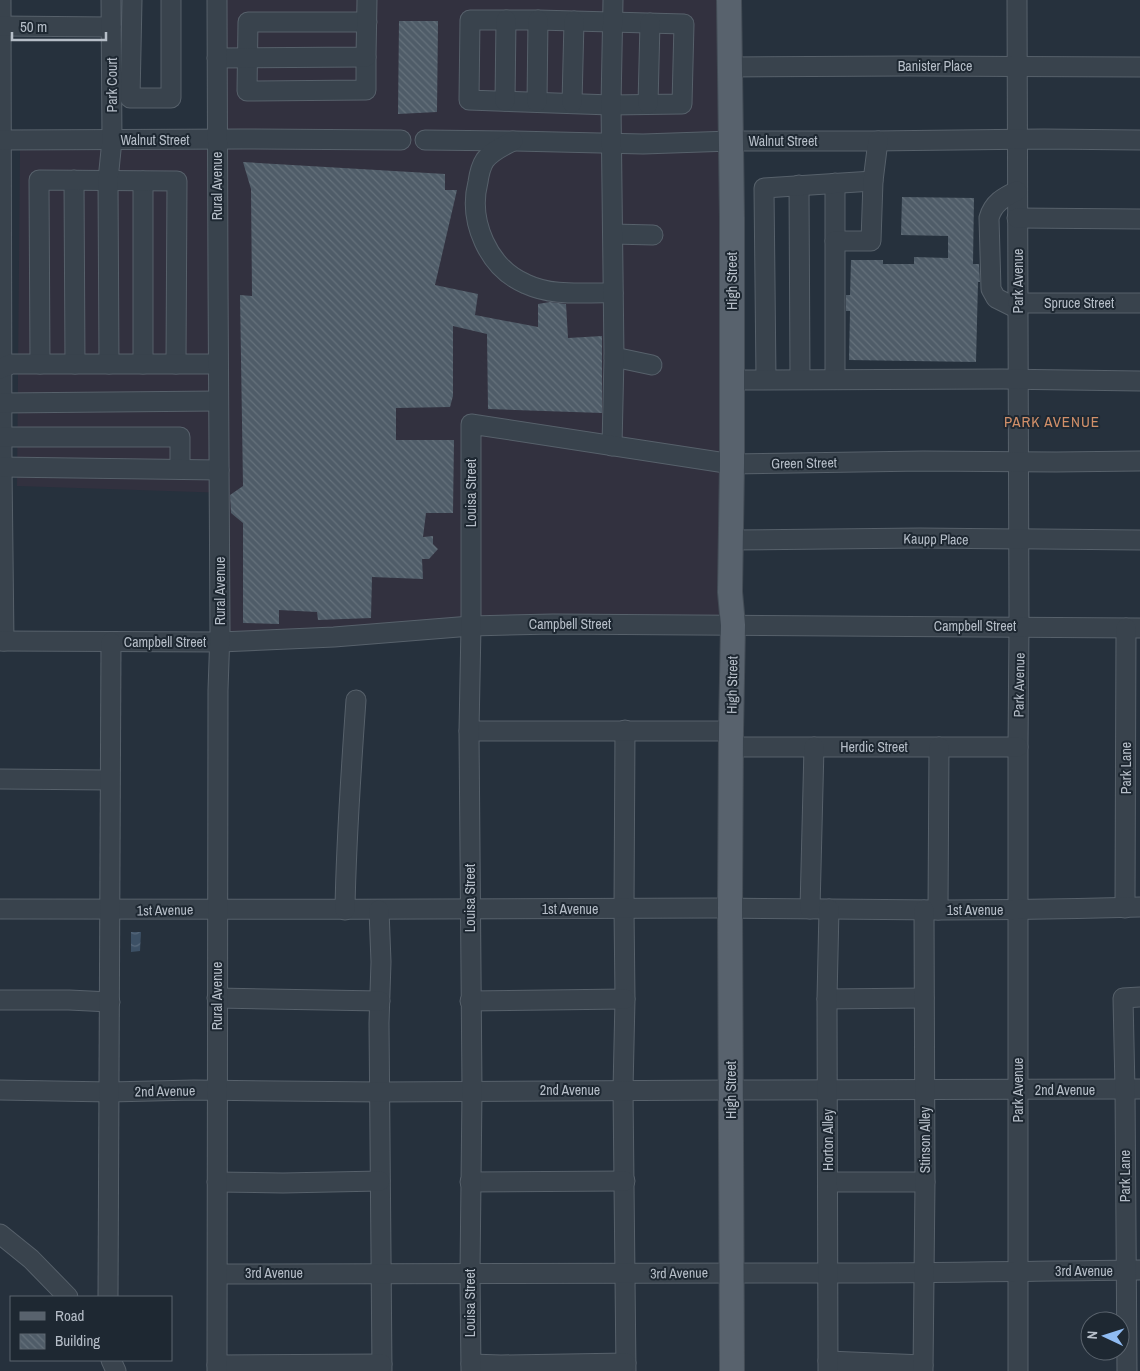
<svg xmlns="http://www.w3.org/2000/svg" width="1140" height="1371" font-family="'Archivo Narrow',sans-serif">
<defs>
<pattern id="water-waves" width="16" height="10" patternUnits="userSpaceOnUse" patternTransform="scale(1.25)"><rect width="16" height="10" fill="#3c5065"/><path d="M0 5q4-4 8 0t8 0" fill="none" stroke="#56677a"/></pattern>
<pattern id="building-back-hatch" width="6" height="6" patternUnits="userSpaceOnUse" patternTransform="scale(1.25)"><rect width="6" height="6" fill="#4f5c68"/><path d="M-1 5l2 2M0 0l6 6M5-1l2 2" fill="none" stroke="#66727c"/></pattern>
</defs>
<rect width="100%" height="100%" fill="#26313d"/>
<polygon fill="#32313f" points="225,0 723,0 724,620 226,635 227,493 17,486 20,148 227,150"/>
<polygon fill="url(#water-waves)" points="131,932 141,932 140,951 131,952"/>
<g fill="url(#building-back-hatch)">
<polygon points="399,21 438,21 437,112 398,114"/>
<polygon points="243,162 445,174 445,190 457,190 435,285 478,294 475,315 538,327 538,304 550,302 566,304 568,338 602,336 602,413 488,409 487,334 453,326 453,396 450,407 396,408 396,440 454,440 453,513 426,513 423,537 433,536 433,544 438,549 429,559 422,559 423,579 372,577 371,618 318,620 317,612 279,610 279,624 243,623 243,523 231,513 230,495 243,486 240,295 252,296 251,189"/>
<polygon points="902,197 974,198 973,264 979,264 980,282 978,282 976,362 849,360 850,311 846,311 846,295 850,295 851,260 883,260 883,264 914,264 914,257 948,258 948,236 901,235"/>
</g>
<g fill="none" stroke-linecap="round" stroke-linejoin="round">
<defs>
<g id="minor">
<polyline points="1,0 2,467 4,641"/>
<polyline points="132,0 130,98 171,98 171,0"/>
<polyline points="1017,0 1019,626 1018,747 1018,1371"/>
<polygon points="470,20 538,20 684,24 682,104 611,105 469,100"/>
<polyline points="0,26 111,27"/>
<polyline points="366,57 366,90 247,91 248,22 367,22"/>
<polyline points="217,58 366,57 367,0"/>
<polyline points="729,67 909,66 1140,67"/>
<polyline points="505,101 506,20"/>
<polyline points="537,102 538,20"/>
<polyline points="572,103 574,21"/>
<polyline points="648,104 650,23"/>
<polyline points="0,140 242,139 401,140"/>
<polyline points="425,140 515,141 643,144 731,141 873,141 1044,139 1140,140"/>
<path d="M513 141C503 146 492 151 485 160 481 166 479 175 478 182 468 221 488 268 526 284 554 297 584 292 613 293"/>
<polyline points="74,180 75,364"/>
<polyline points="143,181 143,364"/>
<polyline points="835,183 835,241"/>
<polyline points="799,185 800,379"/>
<path d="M1017 191C1004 197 993 203 989 218L991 289 996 298 1018 309"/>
<polyline points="1017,218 1140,219"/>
<polyline points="613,234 653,235"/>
<polyline points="1018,303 1140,303"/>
<polyline points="614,357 652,365"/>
<polyline points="40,364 39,180 177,181 176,364"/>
<polyline points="109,364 108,180 112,140 111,0"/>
<polyline points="0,369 11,364 218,364"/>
<polyline points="766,379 764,188 873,181"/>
<polyline points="835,379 835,241 871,241 873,181 878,141"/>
<polyline points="732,380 1003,379 1140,381"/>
<polyline points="2,403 218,401"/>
<polyline points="2,437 180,437 180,469"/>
<polyline points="612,446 614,357 611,105 613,0"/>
<polyline points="2,467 219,470"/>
<polyline points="731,540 920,538 1140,540"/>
<polyline points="0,641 220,642 334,637 471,626 553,624 1140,628"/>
<polyline points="625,730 624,909 625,999 623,1090 626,1371"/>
<polyline points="469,731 731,731"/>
<polyline points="731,747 1018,747"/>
<polyline points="0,779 109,780"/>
<polyline points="1125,908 1126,628"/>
<path d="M0 909C239 910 477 909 716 908 791 908 865 910 940 910 1006 910 1073 909 1140 907"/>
<polyline points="810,909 814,747"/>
<path d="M345 910C346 840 351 770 356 700"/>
<polyline points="379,910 381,962 379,1023 382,1371"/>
<polyline points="938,910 939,747"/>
<polyline points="217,998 380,1001"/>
<polyline points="827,999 924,998"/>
<polyline points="0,1000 69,1000 110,1002"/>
<polyline points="470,1001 625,999"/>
<polyline points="0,1090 110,1092 194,1090 380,1092 731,1090 1140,1089"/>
<polyline points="217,1182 283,1183 380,1181"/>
<polyline points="470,1182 625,1181"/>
<polyline points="828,1182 925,1182"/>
<polyline points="0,1234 31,1259 68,1297"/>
<path d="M218 1274C422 1273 626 1272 829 1273 933 1273 1036 1271 1140 1270"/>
<polyline points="108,1297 111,642"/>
<polyline points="111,1360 116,1371"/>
<polyline points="828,1361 923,1365"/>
<polyline points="471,1364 501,1365 626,1363"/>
<polyline points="217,1365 382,1364"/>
<polyline points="217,1371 218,690 220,632 218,280 217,0"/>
<polyline points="471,1371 470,1273 472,1091 469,731 471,626 471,424 732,464 923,461 1056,462 1140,461"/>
<polyline points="828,1371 827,999 829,909"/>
<polyline points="923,1371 925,1182 924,910"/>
<polyline points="1127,1371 1125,1089 1123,998 1140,997"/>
</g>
<polyline id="major" points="729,0 732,218 732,464 730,592 733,625 731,731 730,908 732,1371"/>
</defs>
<use href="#minor" stroke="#57616b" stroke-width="21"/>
<use href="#major" stroke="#434c56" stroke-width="26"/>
<use href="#minor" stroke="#39434d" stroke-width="19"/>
<use href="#major" stroke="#58626d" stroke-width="24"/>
</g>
<g text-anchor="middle" stroke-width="4" stroke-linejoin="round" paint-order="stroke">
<g font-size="14" fill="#b6bec8" stroke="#1e2832">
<text x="935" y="71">Banister Place</text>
<text transform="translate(112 85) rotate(-90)" y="5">Park Court</text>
<text x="155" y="145">Walnut Street</text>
<text x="783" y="146">Walnut Street</text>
<text transform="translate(217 186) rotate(-90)" y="5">Rural Avenue</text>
<text transform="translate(732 281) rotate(-90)" y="5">High Street</text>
<text transform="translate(1018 281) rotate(-90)" y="5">Park Avenue</text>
<text x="1079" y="308">Spruce Street</text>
<text transform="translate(804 463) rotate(-1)" y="5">Green Street</text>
<text transform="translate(471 493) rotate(-90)" y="5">Louisa Street</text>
<text transform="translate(936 539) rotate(1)" y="5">Kaupp Place</text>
<text transform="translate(220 591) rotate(-90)" y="5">Rural Avenue</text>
<text x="570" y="629">Campbell Street</text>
<text x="975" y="631">Campbell Street</text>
<text x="165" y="647">Campbell Street</text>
<text transform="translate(732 685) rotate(-89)" y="5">High Street</text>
<text transform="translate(1019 685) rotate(-89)" y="5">Park Avenue</text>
<text x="874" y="752">Herdic Street</text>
<text transform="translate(1126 768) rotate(-90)" y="5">Park Lane</text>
<text transform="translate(470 898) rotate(-90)" y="5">Louisa Street</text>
<text x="570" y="914">1st Avenue</text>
<text transform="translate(165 910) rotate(-1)" y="5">1st Avenue</text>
<text x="975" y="915">1st Avenue</text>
<text transform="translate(217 996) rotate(-90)" y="5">Rural Avenue</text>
<text x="570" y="1095">2nd Avenue</text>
<text transform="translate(731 1090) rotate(-90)" y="5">High Street</text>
<text transform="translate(1018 1090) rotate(-90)" y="5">Park Avenue</text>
<text x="1065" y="1095">2nd Avenue</text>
<text transform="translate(165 1091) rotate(-1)" y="5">2nd Avenue</text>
<text transform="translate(828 1140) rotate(-90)" y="5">Horton Alley</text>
<text transform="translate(925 1140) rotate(-90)" y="5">Stinson Alley</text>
<text transform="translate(1125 1176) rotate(-90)" y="5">Park Lane</text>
<text x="1084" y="1276">3rd Avenue</text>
<text x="274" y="1278">3rd Avenue</text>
<text transform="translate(679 1273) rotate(-1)" y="5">3rd Avenue</text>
<text transform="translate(470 1303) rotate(-90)" y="5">Louisa Street</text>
</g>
<g font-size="15" letter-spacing="1" fill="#d08f69" stroke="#1e2832">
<text x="1052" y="427">PARK AVENUE</text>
</g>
</g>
<rect x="10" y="1296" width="162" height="65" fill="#1e2832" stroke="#5b646e"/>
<rect x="20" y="1312" width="25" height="8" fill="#58626d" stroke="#5b646e"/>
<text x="55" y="1321" font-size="15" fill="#b6bec8">Road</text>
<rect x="20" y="1334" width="25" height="15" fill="url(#building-back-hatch)" stroke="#5b646e"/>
<text x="55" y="1346" font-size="15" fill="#b6bec8">Building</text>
<g transform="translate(1105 1336) rotate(274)"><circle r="24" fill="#1e2832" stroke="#5b646e"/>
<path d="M0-4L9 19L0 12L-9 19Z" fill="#90bcf3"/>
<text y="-8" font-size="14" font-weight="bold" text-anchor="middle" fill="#b6bec8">N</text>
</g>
<path d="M12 32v8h94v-8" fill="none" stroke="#b6bec8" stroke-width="2.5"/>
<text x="20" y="32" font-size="15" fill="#b6bec8" stroke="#1e2832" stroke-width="4" paint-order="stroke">50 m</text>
</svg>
